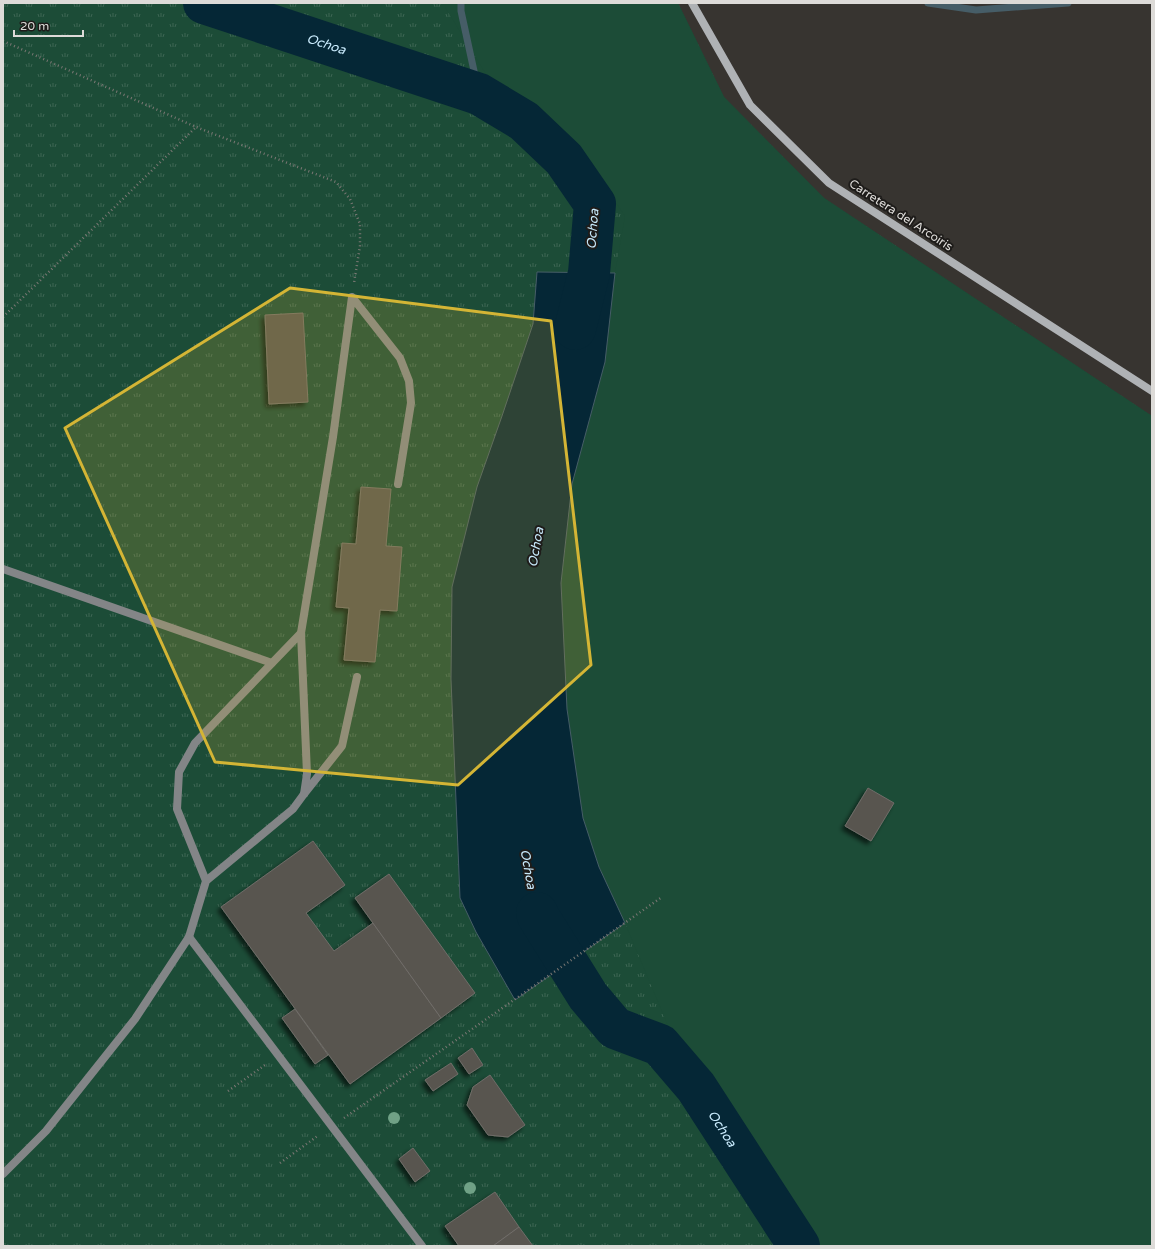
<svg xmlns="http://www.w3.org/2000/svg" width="1155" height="1249" font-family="'Varela Round',sans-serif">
<defs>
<pattern id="park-tufts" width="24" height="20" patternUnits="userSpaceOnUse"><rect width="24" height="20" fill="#1c4c37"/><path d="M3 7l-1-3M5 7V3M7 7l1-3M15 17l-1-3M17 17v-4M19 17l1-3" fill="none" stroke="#3d6553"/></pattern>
<filter id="shadow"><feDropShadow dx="-3.5" dy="3.5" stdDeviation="2" flood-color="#0009"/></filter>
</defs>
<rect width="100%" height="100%" fill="#373430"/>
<polygon fill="url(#park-tufts)" points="3,3 678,3 724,97 824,198 1152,416 1152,1246 3,1246"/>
<polygon fill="#1c4c37" points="445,3 678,3 724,97 824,198 1152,416 1152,1246 819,1246 674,1040 625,923 599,867 583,818 567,709 561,583 572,484 605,362 615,273 625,216 574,142 489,79 445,7"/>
<polygon fill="#052736" stroke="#465d67" points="537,272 615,273 605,362 572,484 561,583 567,709 583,818 599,867 625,923 515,1000 476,932 460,898 451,679 452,587 477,487 502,416 533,324"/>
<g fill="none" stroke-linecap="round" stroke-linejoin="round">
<g stroke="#465d67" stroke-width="7">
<polyline points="461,3 461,11 479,94"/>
<polyline points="928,3 976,10 1068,3"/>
</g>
<g stroke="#052736" stroke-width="42">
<path id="s1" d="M204 3 479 94 524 121 564 159 595 204 589 273 575 329"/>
<path id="s2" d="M537 913 538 916 588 996 615 1028 660 1045 696 1087 799 1246"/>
</g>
</g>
<g fill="#585450" stroke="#706d68" filter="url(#shadow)">
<polygon points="303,313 308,402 269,404 265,315"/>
<polygon points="361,487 391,489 386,546 402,547 397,611 380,610 375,662 344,660 349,608 336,607 342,543 356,544"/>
<polygon points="868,788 894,803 871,841 845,826"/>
<polygon points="313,841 345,885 306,913 334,951 373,923 441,1018 350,1084 221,907"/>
<polygon points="389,874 475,993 441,1018 355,898"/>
<polygon points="295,1009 328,1055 315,1064 282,1018"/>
<polygon points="472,1048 483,1065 469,1074 458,1058"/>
<polygon points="451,1063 458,1074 433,1091 425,1080"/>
<polygon points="490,1075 525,1125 508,1137 488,1135 467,1105 473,1087"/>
<polygon points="413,1148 430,1171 415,1182 399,1159"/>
<polygon points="495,1192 519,1227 493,1246 459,1246 445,1226"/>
<polygon points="519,1227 533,1246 493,1246"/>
</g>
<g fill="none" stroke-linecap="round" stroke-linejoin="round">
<g stroke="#7b7874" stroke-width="2.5" stroke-dasharray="1 3" stroke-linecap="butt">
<polyline points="3,41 196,127 336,182 350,199 360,224 360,246 354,283"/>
<polyline points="3,317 196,127"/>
<polyline points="228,1091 265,1065"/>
<polyline points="344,1118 662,897"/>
<polyline points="280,1163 319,1135"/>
</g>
<g stroke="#838587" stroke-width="8">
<polyline points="3,569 272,663"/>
<polyline points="301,633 333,437 352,297 400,358 409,381 411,403 398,484"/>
<polyline points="304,794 342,746 357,677"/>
<polyline points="189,937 422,1246"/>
<polyline points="3,1174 46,1131 135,1019 189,937 206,881 293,809 304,794 307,774 301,633 195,743 179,772 177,809 206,881"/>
</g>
<polyline stroke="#afb2b5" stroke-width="8" points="692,3 750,105 829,183 1152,391"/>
</g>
<g fill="#70a186">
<circle cx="394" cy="1118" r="6"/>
<circle cx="470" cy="1188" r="6"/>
</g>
<path fill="#d4b535" fill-opacity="0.2" stroke="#d4b535" stroke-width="3" stroke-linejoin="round" d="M290 288 551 321 591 665 458 785 215 762 65 428Z"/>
<g text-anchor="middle" stroke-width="4" stroke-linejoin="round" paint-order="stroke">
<g font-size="12" fill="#dddbd8" stroke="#1e1c1a">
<text transform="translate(901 215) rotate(33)" y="4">Carretera del Arcoiris</text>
</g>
<g font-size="13" font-style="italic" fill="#c8eafc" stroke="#1e1c1a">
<text dy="5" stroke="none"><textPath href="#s1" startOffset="129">Ochoa</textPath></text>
<text transform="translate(592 229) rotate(-86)" y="5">Ochoa</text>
<text transform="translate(535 547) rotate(-80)" y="5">Ochoa</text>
<text transform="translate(529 869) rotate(80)" y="5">Ochoa</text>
<text dy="5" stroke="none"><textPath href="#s2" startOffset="292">Ochoa</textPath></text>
</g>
</g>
<rect width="1155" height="1249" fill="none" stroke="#dddbd8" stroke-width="8"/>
<path d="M14 30v6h69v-6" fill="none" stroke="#dddbd8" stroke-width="2"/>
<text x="20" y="30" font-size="12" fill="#dddbd8" stroke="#1e1c1a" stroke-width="3" paint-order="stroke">20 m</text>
</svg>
